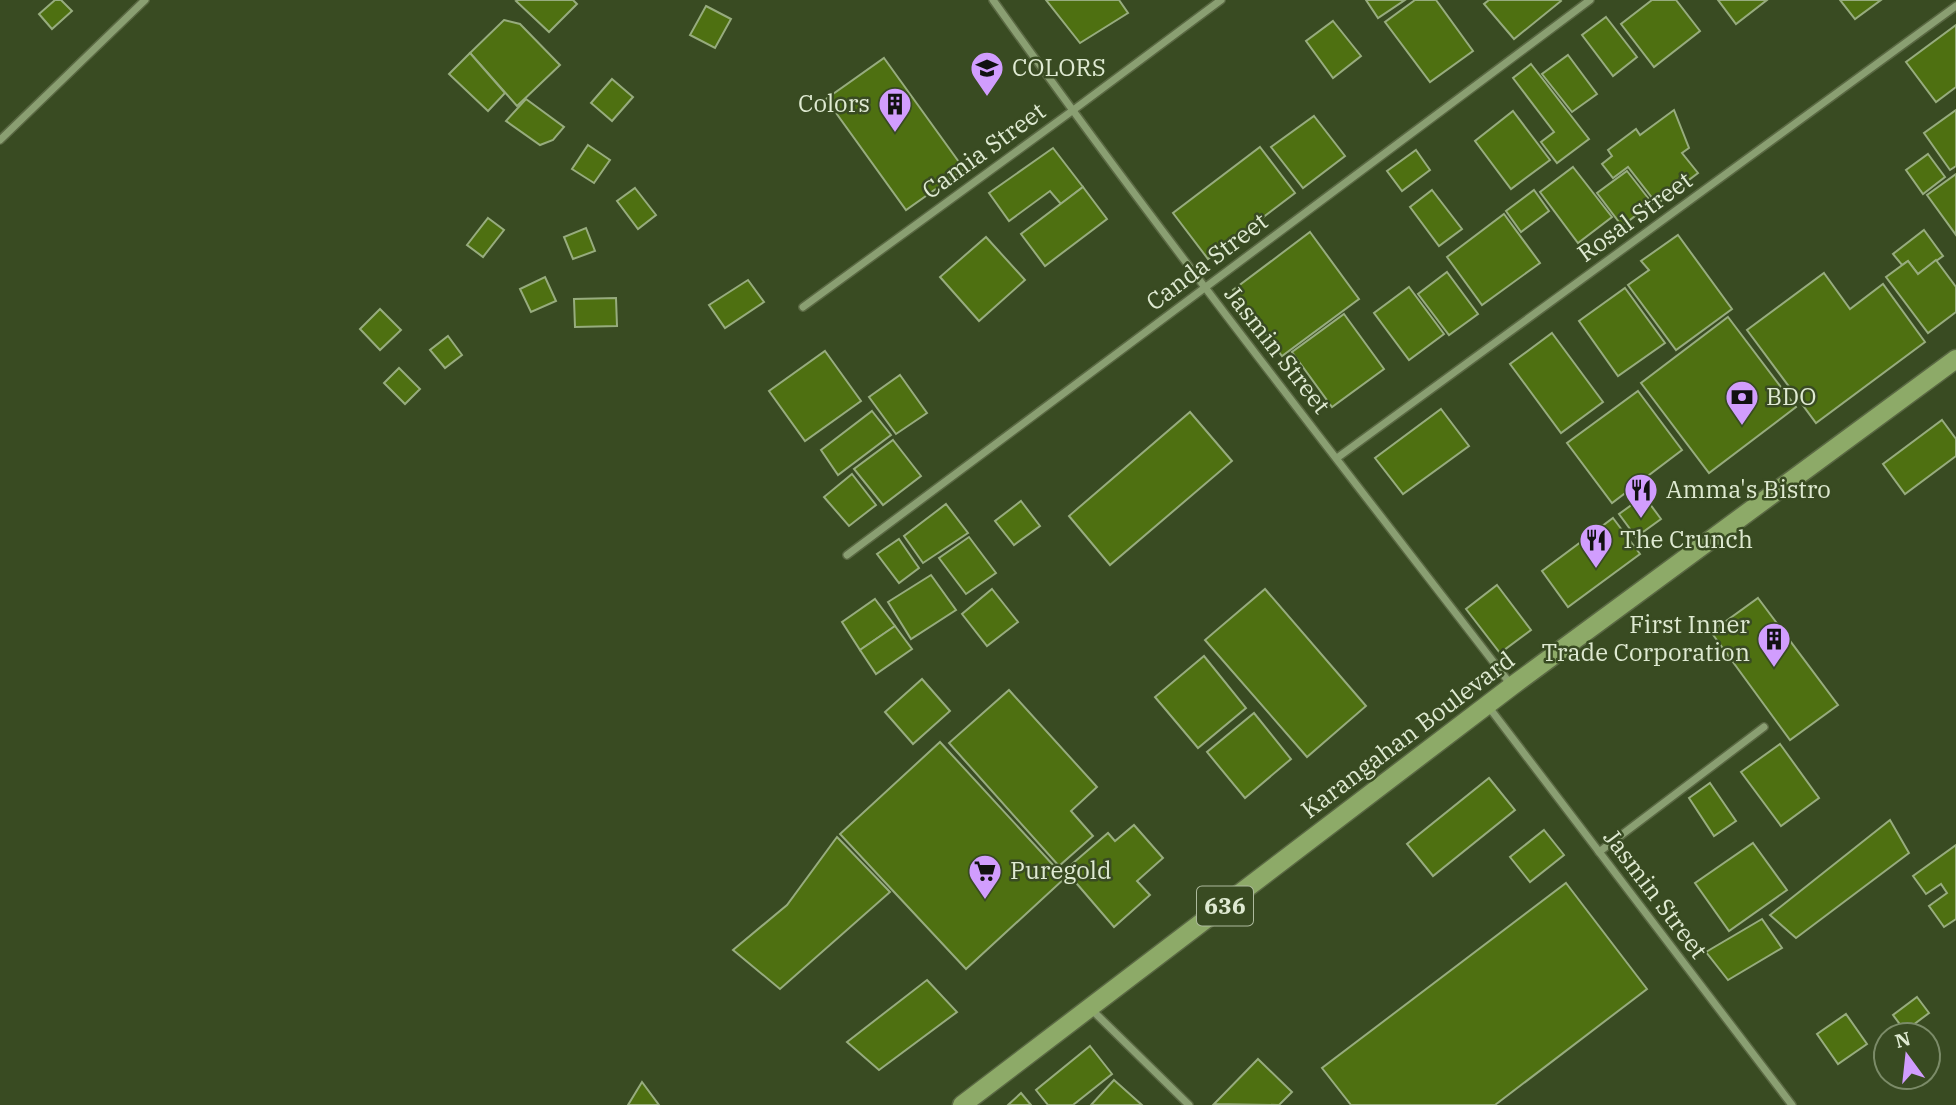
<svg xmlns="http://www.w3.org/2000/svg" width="1956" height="1105" font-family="'IBM Plex Serif',serif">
<rect width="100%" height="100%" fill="#394b22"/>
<g fill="#4e7011" stroke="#97ac7e" stroke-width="2">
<polygon points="55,0 61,0 72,11 52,29 39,14"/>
<polygon points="518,0 573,0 577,4 549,32 516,1"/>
<polygon points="1046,0 1119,0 1128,13 1080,43"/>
<polygon points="1366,0 1405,0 1378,18"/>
<polygon points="1415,0 1436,0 1473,51 1430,82 1385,22"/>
<polygon points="1489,0 1560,0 1561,1 1514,39 1484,4"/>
<polygon points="1652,0 1676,0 1700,31 1654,67 1621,24"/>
<polygon points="1718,0 1767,0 1736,24"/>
<polygon points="1840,0 1881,0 1855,19"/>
<polygon points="706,6 731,19 715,48 690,35"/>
<polygon points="1606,17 1637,57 1613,76 1582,35"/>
<polygon points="504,20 520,24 560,65 517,106 470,53"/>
<polygon points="1333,21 1361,56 1333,78 1306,41"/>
<polygon points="1956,25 1956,87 1936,102 1906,62"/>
<polygon points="470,53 505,93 488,111 449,74"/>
<polygon points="1568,55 1597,94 1572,112 1542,74"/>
<polygon points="884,58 964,169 906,210 826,99"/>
<polygon points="1531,64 1589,139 1557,163 1541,142 1554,132 1513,78"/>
<polygon points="612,79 633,97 612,121 591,103"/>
<polygon points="526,99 564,127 553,140 540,145 506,121"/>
<polygon points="1674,110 1689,148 1682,153 1698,173 1657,204 1628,167 1613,178 1602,164 1612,156 1608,150 1636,129 1640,135"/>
<polygon points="1956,110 1956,166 1950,170 1924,133"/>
<polygon points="1513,111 1550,160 1511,189 1475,141"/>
<polygon points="1314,116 1345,156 1303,188 1271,147"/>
<polygon points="588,145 610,160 594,183 572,169"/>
<polygon points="1260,147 1295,193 1208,259 1173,213"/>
<polygon points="1053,148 1083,187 1061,204 1050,191 1009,221 989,193"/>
<polygon points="1416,150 1430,170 1402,191 1387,171"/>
<polygon points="1928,154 1945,177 1923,194 1906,170"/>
<polygon points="1573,167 1612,217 1578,243 1540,192"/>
<polygon points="1627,171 1652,203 1622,226 1597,193"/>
<polygon points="1956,174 1956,235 1927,195"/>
<polygon points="1083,187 1107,219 1045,266 1021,234"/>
<polygon points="635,188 656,215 638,229 617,201"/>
<polygon points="1432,190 1462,229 1439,246 1410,207"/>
<polygon points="1534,190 1549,211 1521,232 1506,211"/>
<polygon points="1504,214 1540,263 1482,305 1447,257"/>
<polygon points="488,218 504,230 483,257 467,245"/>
<polygon points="586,228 595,251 573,259 564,237"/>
<polygon points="1924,230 1943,256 1918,274 1908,261 1902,265 1893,254"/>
<polygon points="1310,232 1359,299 1282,356 1233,290"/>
<polygon points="1678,235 1732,309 1676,350 1628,285 1649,270 1641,261"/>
<polygon points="986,237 1025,280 979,321 940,277"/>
<polygon points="1936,260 1956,287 1956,312 1928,333 1886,277 1908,261 1918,274"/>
<polygon points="1447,272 1478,314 1449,335 1418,294"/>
<polygon points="1824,273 1850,309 1883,284 1925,342 1816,423 1747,330"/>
<polygon points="545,277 556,301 531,312 520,289"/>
<polygon points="748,280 764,302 725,328 709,305"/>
<polygon points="1409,287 1444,334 1409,360 1374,313"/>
<polygon points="1625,288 1665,343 1618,376 1579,321"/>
<polygon points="616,298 617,326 575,327 574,299"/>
<polygon points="380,309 401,330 380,350 360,329"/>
<polygon points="1344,314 1384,369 1332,407 1292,352"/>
<polygon points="1728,317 1796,407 1709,473 1641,383"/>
<polygon points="1552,333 1603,402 1561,433 1510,364"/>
<polygon points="448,336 462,355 445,368 430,350"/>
<polygon points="825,351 861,401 805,441 769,391"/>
<polygon points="399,368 420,389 405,404 384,383"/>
<polygon points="900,375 927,413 896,434 869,397"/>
<polygon points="1638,391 1682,450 1612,503 1567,443"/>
<polygon points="1441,409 1469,446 1403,494 1375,458"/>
<polygon points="872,411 891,435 838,475 821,450"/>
<polygon points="1190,412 1232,461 1110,565 1069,516"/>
<polygon points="1942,420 1956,439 1956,456 1905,494 1883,464"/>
<polygon points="893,440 921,476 883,505 854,469"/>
<polygon points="852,474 876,505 849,526 824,497"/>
<polygon points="1644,496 1661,519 1636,537 1619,514"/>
<polygon points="1021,501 1040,526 1014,545 995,521"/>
<polygon points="946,504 968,533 923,563 904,536"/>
<polygon points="1613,518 1640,554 1568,607 1542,571"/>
<polygon points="969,537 996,573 966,594 939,558"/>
<polygon points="899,539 919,568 899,583 877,554"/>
<polygon points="931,575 956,610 911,639 888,602"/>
<polygon points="1497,585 1531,630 1500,653 1466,609"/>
<polygon points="992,589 1018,622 987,646 962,614"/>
<polygon points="1265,589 1366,706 1307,757 1205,640"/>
<polygon points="1758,598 1838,705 1790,740 1711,632"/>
<polygon points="875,599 895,626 860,650 842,622"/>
<polygon points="895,626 912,649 876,674 860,650"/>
<polygon points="1204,656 1246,708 1198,748 1155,697"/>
<polygon points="922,679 950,711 913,744 885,712"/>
<polygon points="1009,690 1097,787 1071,811 1093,836 1059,866 949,743"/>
<polygon points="1254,713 1291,759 1245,798 1207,752"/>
<polygon points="940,742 1065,878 966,969 840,834"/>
<polygon points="1780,744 1819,798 1781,826 1741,772"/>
<polygon points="1489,778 1515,810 1433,876 1407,844"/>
<polygon points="1710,783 1736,821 1714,836 1689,798"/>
<polygon points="1890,820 1909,853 1796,938 1770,915"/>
<polygon points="1134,825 1163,858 1137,881 1150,895 1114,927 1065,870 1108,833 1115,841"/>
<polygon points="1544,830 1564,855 1530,882 1510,857"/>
<polygon points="837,837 890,892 780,989 733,950 787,905"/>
<polygon points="1753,843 1787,890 1729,931 1695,883"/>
<polygon points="1956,845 1956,919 1944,927 1929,906 1947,893 1941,884 1926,894 1913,876"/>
<polygon points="1566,883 1647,989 1495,1105 1351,1105 1322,1068"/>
<polygon points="1762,919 1782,948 1728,980 1706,952"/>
<polygon points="927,980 957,1012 879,1070 847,1042"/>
<polygon points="1917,997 1929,1013 1905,1031 1893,1015"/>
<polygon points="1846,1014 1867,1044 1838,1064 1817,1034"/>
<polygon points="1090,1046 1112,1074 1073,1105 1048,1105 1036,1090"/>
<polygon points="1258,1059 1292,1092 1279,1105 1214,1104"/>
<polygon points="1114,1080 1142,1105 1091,1105"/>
<polygon points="642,1082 659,1105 628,1105"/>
<polygon points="1021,1093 1031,1105 1008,1105"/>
</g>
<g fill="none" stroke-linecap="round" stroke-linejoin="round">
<defs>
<g id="street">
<path d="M993 0C1159 233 1337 459 1512 686"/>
<polyline points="0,140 145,0"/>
<polyline points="803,307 1072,111 1221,0"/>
<polyline points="1337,458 1956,6"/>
<polyline points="847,555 1590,0"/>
<polyline points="1488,706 1792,1105"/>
<polyline points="1599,852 1764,727"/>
<polyline points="1091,1009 1189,1105"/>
</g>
<polyline id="primary" points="962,1105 1512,686 1956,359"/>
</defs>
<use href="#street" stroke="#5a6843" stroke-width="10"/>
<use href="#primary" stroke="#5a6843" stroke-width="21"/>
<use href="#street" stroke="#8a9f72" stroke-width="7"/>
<use href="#primary" stroke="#8daa68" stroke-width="18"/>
</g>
<defs>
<symbol id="school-pin" viewBox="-11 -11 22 30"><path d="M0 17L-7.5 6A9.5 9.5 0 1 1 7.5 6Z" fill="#d19dfe" stroke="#394b22"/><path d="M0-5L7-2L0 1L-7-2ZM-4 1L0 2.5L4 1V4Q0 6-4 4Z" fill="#111"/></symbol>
<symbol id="building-pin" viewBox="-11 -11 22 30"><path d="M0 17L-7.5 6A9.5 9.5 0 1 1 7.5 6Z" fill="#d19dfe" stroke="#394b22"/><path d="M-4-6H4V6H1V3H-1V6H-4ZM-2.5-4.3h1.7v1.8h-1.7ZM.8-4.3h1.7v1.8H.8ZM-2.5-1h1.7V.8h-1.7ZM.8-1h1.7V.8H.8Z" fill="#111"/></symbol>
<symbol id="bank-pin" viewBox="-11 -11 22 30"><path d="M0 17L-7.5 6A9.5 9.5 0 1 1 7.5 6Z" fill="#d19dfe" stroke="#394b22"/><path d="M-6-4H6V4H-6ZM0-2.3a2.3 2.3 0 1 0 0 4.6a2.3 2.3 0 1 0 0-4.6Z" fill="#111"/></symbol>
<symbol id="restaurant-pin" viewBox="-11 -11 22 30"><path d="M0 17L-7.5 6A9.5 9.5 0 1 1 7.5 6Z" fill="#d19dfe" stroke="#394b22"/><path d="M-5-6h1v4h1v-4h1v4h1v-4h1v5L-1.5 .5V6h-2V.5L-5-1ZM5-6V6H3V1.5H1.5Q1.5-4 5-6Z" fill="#111"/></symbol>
<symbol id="supermarket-pin" viewBox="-11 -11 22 30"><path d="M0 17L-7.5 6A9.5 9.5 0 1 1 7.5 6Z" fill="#d19dfe" stroke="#394b22"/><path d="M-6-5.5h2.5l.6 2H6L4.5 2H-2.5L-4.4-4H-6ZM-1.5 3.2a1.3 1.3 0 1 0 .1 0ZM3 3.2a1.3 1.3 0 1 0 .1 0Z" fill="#111"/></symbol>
</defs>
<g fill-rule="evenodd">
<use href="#school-pin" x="968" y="49" width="38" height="52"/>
<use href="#building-pin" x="876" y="85" width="38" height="52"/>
<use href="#bank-pin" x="1723" y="378" width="38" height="52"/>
<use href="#restaurant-pin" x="1622" y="471" width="38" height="52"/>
<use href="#restaurant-pin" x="1577" y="521" width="38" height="52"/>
<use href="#building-pin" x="1755" y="620" width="38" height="52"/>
<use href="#supermarket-pin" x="966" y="852" width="38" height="52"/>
</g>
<g text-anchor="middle" stroke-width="5" stroke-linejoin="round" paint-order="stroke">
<rect fill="#394b22" stroke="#adba9d" stroke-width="2" x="1197" y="886.5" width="56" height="39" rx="5"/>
<g font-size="23" font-weight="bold" fill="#dfead2">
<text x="1225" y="914">636</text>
</g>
<g font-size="24" fill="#dfead2" stroke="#394b22" text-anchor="start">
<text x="1012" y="76">COLORS</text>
<text x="870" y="112" text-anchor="end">Colors</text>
<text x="1766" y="405">BDO</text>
<text x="1666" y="498">Amma's Bistro</text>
<text x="1620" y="548">The Crunch</text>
<text x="1750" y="633" text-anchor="end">First Inner<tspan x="1750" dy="28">Trade Corporation</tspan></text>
<text x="1010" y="879">Puregold</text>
</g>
<g font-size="24" fill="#dfead2" stroke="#394b22">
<text transform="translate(984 151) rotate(-36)" y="8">Camia Street</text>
<text transform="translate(1635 217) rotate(-36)" y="8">Rosal Street</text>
<text transform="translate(1207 262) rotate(-37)" y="8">Canda Street</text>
<text transform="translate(1277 350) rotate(52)" y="8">Jasmin Street</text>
<text transform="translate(1408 735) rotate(-37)" y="8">Karangahan Boulevard</text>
<text transform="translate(1655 894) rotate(53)" y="8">Jasmin Street</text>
</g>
</g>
<g transform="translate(1907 1056) rotate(345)"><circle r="33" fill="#394b22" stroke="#7b8b68" stroke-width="2"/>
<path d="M0-5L12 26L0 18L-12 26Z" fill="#d19dfe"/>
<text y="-10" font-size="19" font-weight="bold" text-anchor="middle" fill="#dfead2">N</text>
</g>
</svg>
